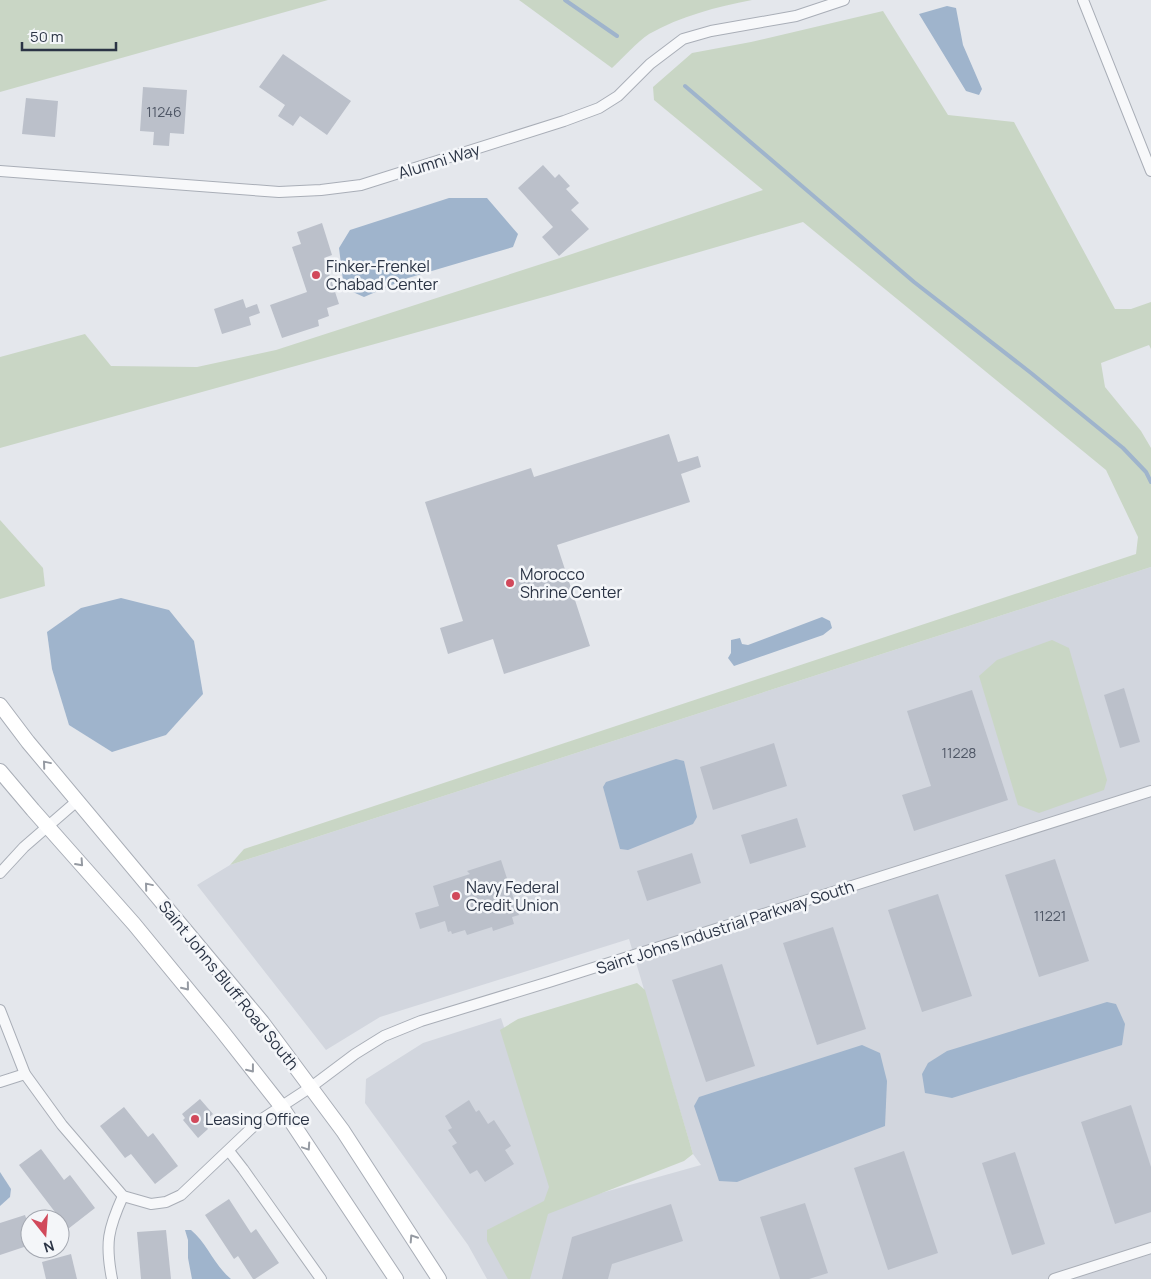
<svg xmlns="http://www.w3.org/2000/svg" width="1151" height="1279" font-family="Manrope,sans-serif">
<rect width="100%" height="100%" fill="#e4e7ec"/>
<polygon fill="#d2d6de" points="1151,567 1151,1279 487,1279 468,1245 365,1103 366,1079 423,1043 501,1018 562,1204 701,1165 693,1154 629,939 380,1017 326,1050 197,885 230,865"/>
<g fill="#c9d6c5">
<polygon points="0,0 328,0 0,92"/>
<path d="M519 0H752C716 7 681 16 649 34 636 43 624 57 612 68Z"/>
<polygon points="883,11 948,115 1014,122 1115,309 1131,309 1151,302 1151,349 1149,345 1101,363 1105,387 1141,431 1151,448 1151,567 230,865 244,849 1136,554 1138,537 1106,470 803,222 551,295 0,448 0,357 85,334 111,366 197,367 276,350 563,257 763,190 654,100 653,87 692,53 751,42"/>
<polygon points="0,520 43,568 45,586 0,599"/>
<polygon points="1052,640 1069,648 1107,780 1104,790 1039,813 1018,805 979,676 997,660"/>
<polygon points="637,983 645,990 693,1154 684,1161 548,1214 530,1279 508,1279 487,1241 487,1230 544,1201 549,1187 500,1030 518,1019"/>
</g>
<g fill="#9fb4cc">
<polygon points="947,6 956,8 963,45 982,89 979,95 966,91 919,14"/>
<polygon points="449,198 487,198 518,234 513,247 408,278 364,297 344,288 339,248 350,230"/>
<polygon points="121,598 169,610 194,641 203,694 166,735 112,752 69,725 52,669 47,632 81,608"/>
<polygon points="822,617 830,621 832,628 823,635 734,666 728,658 731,653 731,640 740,638 742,644 748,645"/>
<polygon points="676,759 684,761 697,817 693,824 628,850 620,849 603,787 606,782"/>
<polygon points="1107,1002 1116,1004 1125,1024 1122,1045 952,1098 925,1093 922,1074 928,1063 947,1051"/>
<polygon points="862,1045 880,1053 887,1081 885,1126 737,1182 719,1181 694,1106 699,1097"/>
<polygon points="0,1172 11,1189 10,1197 0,1206"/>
<path d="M185 1230H191C207 1243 214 1265 231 1279H192L188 1258V1240Z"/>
</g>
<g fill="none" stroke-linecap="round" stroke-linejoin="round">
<g stroke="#9fb4cc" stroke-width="4">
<polyline points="565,0 617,36"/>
<polyline points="685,86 914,282 1031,373 1123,448 1146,472 1151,482"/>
</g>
</g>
<g fill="#bbc0ca">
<polygon points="283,54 351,101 327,135 300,116 293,126 278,116 285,105 259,87"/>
<polygon points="143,87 187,90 184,134 170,133 169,146 153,145 154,132 140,131"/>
<polygon points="26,98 58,101 55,137 22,134"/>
<polygon points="543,165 555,178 559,174 570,186 566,189 579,203 571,210 589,229 559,256 542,237 553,227 518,188"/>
<polygon points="322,223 332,255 324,258 339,304 327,308 329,316 318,320 319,326 282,338 270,305 307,292 292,247 301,244 297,232"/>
<polygon points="243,299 246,308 257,304 260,313 249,317 251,325 222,334 214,309"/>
<polygon points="669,434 678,462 698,456 701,467 681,474 690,502 557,545 590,646 504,674 493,639 448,654 440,628 463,621 425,502 531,468 534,477"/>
<polygon points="1124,688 1140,742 1120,748 1104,695"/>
<polygon points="972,690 1008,800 914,831 902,795 931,786 907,711"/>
<polygon points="774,743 787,786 713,810 700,767"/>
<polygon points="797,818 806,847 750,864 741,835"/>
<polygon points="692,853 701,883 647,901 637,871"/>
<polygon points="1055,859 1089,961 1039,977 1005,875"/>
<polygon points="501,860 519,915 512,917 514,924 493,931 492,927 467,935 465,930 452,934 451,931 448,932 445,921 420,929 415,913 439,906 433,886 470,874 467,871"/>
<polygon points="938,894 972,996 922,1012 888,910"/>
<polygon points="833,927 866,1029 817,1045 783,943"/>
<polygon points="722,964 755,1066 706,1082 672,980"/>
<polygon points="200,1099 213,1114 203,1122 208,1129 198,1138 183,1120 185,1118 182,1114"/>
<polygon points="469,1100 476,1112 479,1110 488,1124 494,1120 511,1146 505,1150 514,1164 485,1182 477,1170 470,1174 452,1146 457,1143 448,1130 452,1128 445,1116"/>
<polygon points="1131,1105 1151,1167 1151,1212 1115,1224 1081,1122"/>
<polygon points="124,1107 148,1137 153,1133 178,1166 155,1184 131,1154 125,1158 100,1126"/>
<polygon points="41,1149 64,1180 70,1175 95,1208 68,1229 19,1165"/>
<polygon points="904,1151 938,1253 888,1270 854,1168"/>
<polygon points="1015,1152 1045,1244 1012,1255 982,1163"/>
<polygon points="229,1199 251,1233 256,1229 279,1263 255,1279 253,1279 238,1256 234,1259 205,1215"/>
<polygon points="805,1203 828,1273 809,1279 780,1279 760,1217"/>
<polygon points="671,1204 683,1241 612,1264 608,1279 562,1279 572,1237"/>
<polygon points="25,1215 30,1230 30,1245 0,1255 0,1223"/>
<polygon points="166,1230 171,1279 141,1279 137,1232"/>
<polygon points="71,1254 77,1279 46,1279 42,1262"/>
</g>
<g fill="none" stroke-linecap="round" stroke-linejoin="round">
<defs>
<g id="minor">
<polyline points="1083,0 1151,171"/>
<polyline points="0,171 279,192 321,190 361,185 564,121 599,108 618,96 650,64 683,39 711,31 796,16 844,0"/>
<polyline points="0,873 24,847 77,801"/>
<polyline points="0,1010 25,1074 62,1125 123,1196 151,1204 166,1202 181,1195 259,1121 311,1087 355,1054 384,1036 421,1021 549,982 1151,791"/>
<polyline points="0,1082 25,1074"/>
<polyline points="229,1151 243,1169 321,1279"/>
<path d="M112 1279C105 1243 108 1229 123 1196"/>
<polyline points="1054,1279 1151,1248"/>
</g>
<g id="secondary">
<polyline points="0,705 28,742 262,1022 343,1131 439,1279"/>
<polyline points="0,771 33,810 134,924 222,1031 281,1106 396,1279"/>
</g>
</defs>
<use href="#minor" stroke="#a9aeb7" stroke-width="12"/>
<use href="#secondary" stroke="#a9aeb7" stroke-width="16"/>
<use href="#minor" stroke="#f7f8fa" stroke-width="10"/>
<use href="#secondary" stroke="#fff" stroke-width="14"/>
</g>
<defs><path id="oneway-chevron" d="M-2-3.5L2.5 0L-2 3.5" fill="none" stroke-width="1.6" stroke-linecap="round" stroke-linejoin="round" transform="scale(1.25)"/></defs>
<g stroke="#959aa2">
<use href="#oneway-chevron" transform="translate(46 764) rotate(-130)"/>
<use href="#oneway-chevron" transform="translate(80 863) rotate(48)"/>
<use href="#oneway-chevron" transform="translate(148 886) rotate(-130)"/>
<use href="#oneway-chevron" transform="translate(186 987) rotate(51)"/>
<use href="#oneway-chevron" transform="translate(251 1069) rotate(52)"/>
<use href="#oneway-chevron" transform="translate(307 1147) rotate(56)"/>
<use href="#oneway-chevron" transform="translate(413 1238) rotate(-123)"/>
</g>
<g fill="#d1495b" stroke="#f4f6f9" stroke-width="2">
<circle cx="316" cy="275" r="5"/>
<circle cx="510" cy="583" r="5"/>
<circle cx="456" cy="896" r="5"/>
<circle cx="195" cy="1119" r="5"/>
</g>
<g text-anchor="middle" stroke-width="5" stroke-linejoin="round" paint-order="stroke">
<g font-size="14" fill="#4f5766">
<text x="164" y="117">11246</text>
<text x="959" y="758">11228</text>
<text x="1050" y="921">11221</text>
</g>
<g font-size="16" fill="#2b3445" stroke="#f4f6f9">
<text transform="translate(439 161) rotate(-17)" y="6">Alumni Way</text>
<text transform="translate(725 927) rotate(-18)" y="6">Saint Johns Industrial Parkway South</text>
<text transform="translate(229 985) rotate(51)" y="6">Saint Johns Bluff Road South</text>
</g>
<g font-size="16" fill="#2b3445" stroke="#f4f6f9" text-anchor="start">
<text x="326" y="272">Finker-Frenkel<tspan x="326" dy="18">Chabad Center</tspan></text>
<text x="520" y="580">Morocco<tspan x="520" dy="18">Shrine Center</tspan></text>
<text x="466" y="893">Navy Federal<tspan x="466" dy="18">Credit Union</tspan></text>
<text x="205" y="1125">Leasing Office</text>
</g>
</g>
<g transform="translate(45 1234) rotate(163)"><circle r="24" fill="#f4f6f9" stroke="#a4a8b1"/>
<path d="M0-4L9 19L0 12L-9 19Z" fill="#d1495b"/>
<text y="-8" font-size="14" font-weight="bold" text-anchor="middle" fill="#2b3445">N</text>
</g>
<path d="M22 42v8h94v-8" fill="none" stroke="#2b3445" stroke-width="2.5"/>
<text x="30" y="42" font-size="15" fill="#2b3445" stroke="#f4f6f9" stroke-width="4" paint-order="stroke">50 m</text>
</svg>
